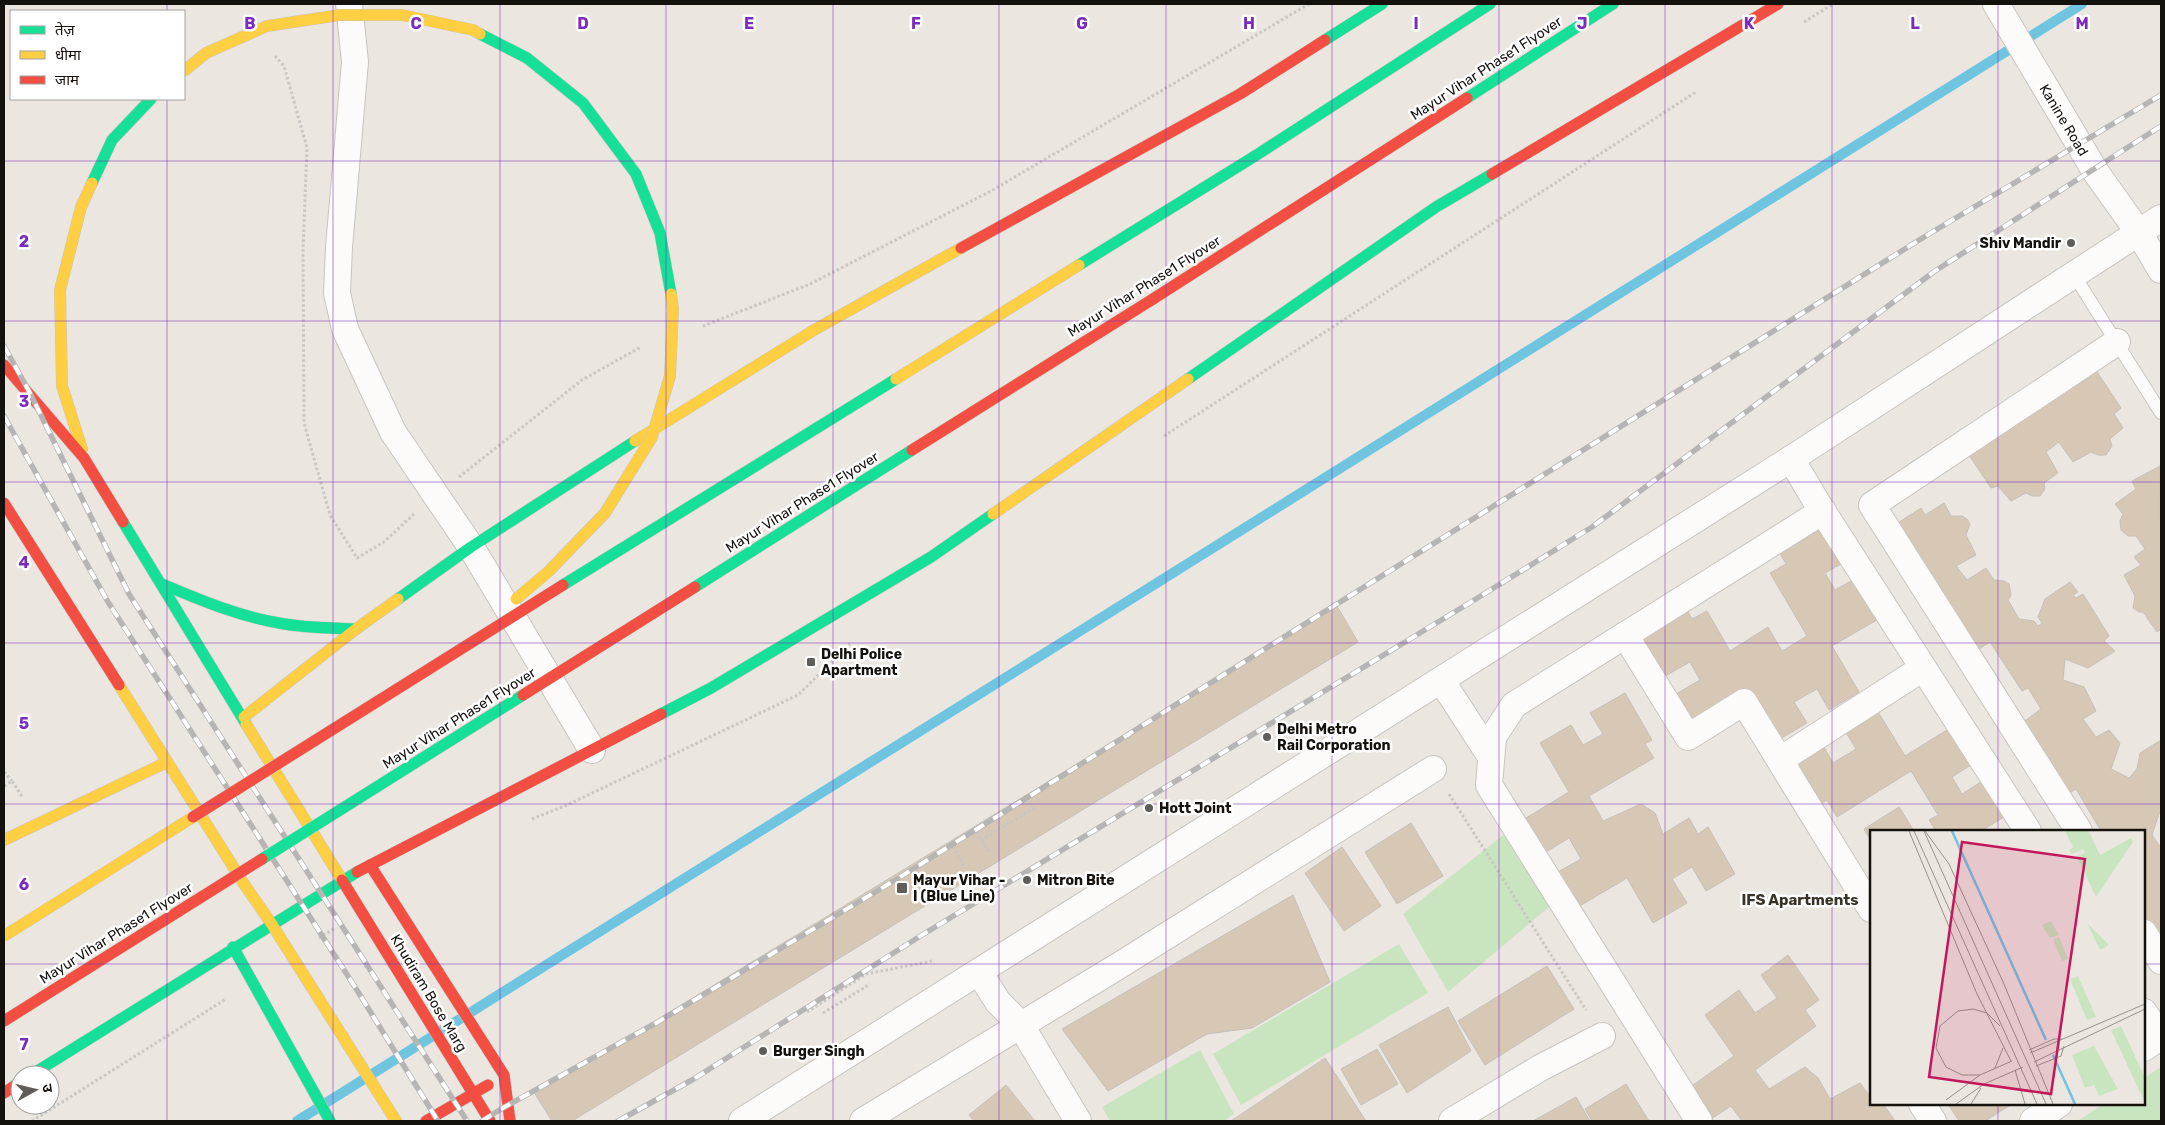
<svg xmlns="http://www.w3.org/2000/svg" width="2165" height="1125" font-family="Rubik,'Noto Sans Devanagari',sans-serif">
<rect width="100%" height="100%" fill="#ece6e0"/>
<g fill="#c9e5bf">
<polygon points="1516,825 1561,897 1448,992 1403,914"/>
<polygon points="1399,944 1428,993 1241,1105 1213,1054"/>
<polygon points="1200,1050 1234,1114 1224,1121 1110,1121 1102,1107"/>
<polygon points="2161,1067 2161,1121 2077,1121 2104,1104 2144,1104 2144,1078"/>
</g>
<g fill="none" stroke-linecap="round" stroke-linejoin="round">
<polyline stroke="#6fc4df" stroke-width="10" points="297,1121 2082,4"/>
</g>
<g fill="#d7c8b6" stroke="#c4c0ba">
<polygon points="2097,372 2121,408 2114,414 2123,428 2110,439 2112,446 2106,455 2098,455 2091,452 2073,462 2059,442 2046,452 2058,473 2044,483 2045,489 2040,496 2032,496 2026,493 2011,501 1998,486 1991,488 1969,455"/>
<polygon points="2160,466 2161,629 2157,632 2143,612 2139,612 2133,608 2135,596 2124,575 2141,565 2134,557 2145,549 2136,536 2128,536 2121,530 2120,521 2123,514 2115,504 2136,489 2132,481"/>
<polygon points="1944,503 1951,516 1962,516 1967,519 1970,524 1966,535 1976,555 1956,566 1967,580 1986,568 1994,580 2004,581 2009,584 2011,595 2008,600 2019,619 2034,621 2038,626 2042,623 2038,617 2045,599 2070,582 2078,592 2073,595 2076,598 2083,594 2109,636 2104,641 2115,651 2088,668 2065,659 2063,680 2084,687 2096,711 2083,719 2096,737 2109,730 2120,743 2111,769 2129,778 2137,769 2140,753 2161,740 2161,808 2152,835 2161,848 2161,959 2144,931 2144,831 2101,831 2076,789 2063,797 2018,726 2041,709 2028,688 2022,691 1990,642 1971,654 1893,526 1921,508 1925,515"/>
<polygon points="1828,525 1848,560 1825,573 1835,590 1858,577 1882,617 1832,646 1859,692 1829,710 1817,689 1794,702 1807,723 1773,743 1747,698 1696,728 1676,694 1700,680 1690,662 1665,676 1641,635 1686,608 1692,619 1707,611 1730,651 1768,627 1782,651 1807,636 1770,573 1786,564 1780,553"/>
<polygon points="1337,606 1358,642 572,1121 552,1121 535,1094"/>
<polygon points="1625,693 1652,740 1645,744 1654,758 1589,796 1603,821 1641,804 1655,813 1663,834 1689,818 1698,834 1708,827 1735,874 1706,891 1692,867 1672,879 1687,903 1653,923 1627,878 1578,907 1558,872 1581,859 1569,838 1546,852 1526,818 1569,792 1540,743 1571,725 1583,745 1603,734 1590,713"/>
<polygon points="1877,710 1905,756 1955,725 1977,761 1952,777 1962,794 1987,778 2009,814 1981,831 1936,831 1929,820 1938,815 1911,771 1837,817 1827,800 1819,805 1792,762 1822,744 1833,763 1856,749 1844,729"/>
<polygon points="1899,807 1914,831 1871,831 1871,841 1864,829"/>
<polygon points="1411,823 1443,876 1397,904 1365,852"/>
<polygon points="1342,847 1381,906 1344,931 1305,873"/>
<polygon points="1293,895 1330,982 1252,1028 1207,1034 1108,1091 1062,1029"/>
<polygon points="1788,955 1819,1000 1805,1010 1816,1026 1755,1070 1769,1089 1805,1067 1818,1078 1830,1099 1860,1083 1869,1095 1871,1094 1871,1104 1883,1104 1895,1121 1742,1121 1731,1106 1711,1119 1689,1088 1734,1056 1705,1015 1739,990 1755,1013 1777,998 1761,975"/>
<polygon points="1547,966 1574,1009 1485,1065 1458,1021"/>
<polygon points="1448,1007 1471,1051 1407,1093 1379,1045"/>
<polygon points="1377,1049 1398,1084 1361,1105 1341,1069"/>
<polygon points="1325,1058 1366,1121 1231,1121"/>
<polygon points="1626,1084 1649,1121 1592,1121 1585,1109"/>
<polygon points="1006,1085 1035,1121 974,1121 969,1115"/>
<polygon points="1576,1097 1590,1121 1533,1121"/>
<polygon points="1948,1104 2012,1104 1985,1121 1959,1121"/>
</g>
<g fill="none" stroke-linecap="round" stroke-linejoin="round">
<defs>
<polyline id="lane" points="2074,275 2161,413"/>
<g id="street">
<polyline points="349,4 355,62 339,247 337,293 345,329 393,432 471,547 592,750"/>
<polyline points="1996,4 2095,171 2139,233 2161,270"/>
<polyline points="1791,459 1816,501 2028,831"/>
<polyline points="1625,635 1688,737 1744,702 1871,909"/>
<polyline points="1441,680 1491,757"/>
<polyline points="1780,760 1923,668"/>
<polyline points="2079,831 1872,505 2117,342"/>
<polyline points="2144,933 2161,961"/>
<polyline points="979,972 998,1002 1020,1024 1078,1121"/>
<polyline points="2144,1012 2160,1037 2144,1048"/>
<polyline points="1922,1104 1933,1121"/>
<polyline points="742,1121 1791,459 2161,218"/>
<polyline points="863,1121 1120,965 1433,769"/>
<polyline points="1452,1121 1540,1068 1602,1036"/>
<polyline points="1699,1121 1489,785 1493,737 1514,705 1823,511"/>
<polyline points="2033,1121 2059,1104"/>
</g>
<g id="fast">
<polyline points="1325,40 1382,4"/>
<polyline points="1467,98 1613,4"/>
<polyline points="1255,156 1490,4"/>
<polyline points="92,183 112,140 151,99"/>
<polyline points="1188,379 1436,207 1492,174"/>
<polyline points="123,522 246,724"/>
<path d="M162 584C200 600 238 616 279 623 304 628 330 628 356 629"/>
<polyline points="398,599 471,547 635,441"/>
<polyline points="661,714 711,688 931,557 993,514"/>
<polyline points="233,947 330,1121"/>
<polyline points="31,1075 357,872"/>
</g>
<g id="slow">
<polyline points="635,441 814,330 961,248"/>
<polyline points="82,449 62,386 60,290 81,207 92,183"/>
<polyline points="993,514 1188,379"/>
<polyline points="119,685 244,884 271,923"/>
<polyline points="244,717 356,629 398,599"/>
<polyline points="246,724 342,880"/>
<polyline points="4,840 167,762"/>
<polyline points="271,923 396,1121"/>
</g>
<g id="jam">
<polyline points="1492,174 1778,4"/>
<polyline points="961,248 1240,94 1325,40"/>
<polyline points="1153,299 1467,98"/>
<polyline points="4,365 84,458 123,522"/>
<polyline points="4,503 119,685"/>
<polyline points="370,865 504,1075 510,1121"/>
<polyline points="357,872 661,714"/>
<polyline points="342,880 490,1121"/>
<polyline points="4,1093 20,1082"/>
<polyline points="426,1121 488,1085"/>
</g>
</defs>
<use href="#lane" stroke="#c9c4bf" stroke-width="14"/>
<use href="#street" stroke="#c9c4bf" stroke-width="28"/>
<use href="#fast" stroke="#c9c4bf" stroke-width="12"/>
<use href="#slow" stroke="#c9c4bf" stroke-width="12"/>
<use href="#jam" stroke="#c9c4bf" stroke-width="12"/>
<g stroke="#c8c5c3" stroke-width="3" stroke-dasharray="2.5 2.5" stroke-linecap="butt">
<polyline points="1804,22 1833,4"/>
<polyline points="275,56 284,66 307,148 303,250 304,423 330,515 357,558 384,542 414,514"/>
<polyline points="703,326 810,284 991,191 1309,4"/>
<polyline points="1164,436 1696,92"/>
<polyline points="459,477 582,380 641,347"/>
<polyline points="4,772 12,781"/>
<polyline points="4,786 12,781 23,798"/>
<polyline points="1449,794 1586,1010"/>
<polyline points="532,819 567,805 798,695 850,644"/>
<polyline points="974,828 988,851"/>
<polyline points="981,840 1036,807"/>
<polyline points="950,842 964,866"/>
<polyline points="319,938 335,928"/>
<polyline points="807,1012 866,974 932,961"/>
<polyline points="823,1013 870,984"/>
<polyline points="32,1121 226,999"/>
</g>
<use href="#lane" stroke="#fcfbfa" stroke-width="12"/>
<use href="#street" stroke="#fcfbfa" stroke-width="26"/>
<use href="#fast" stroke="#16e098" stroke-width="11"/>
<use href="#slow" stroke="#ffcf43" stroke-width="11"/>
<use href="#jam" stroke="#f24e42" stroke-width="11"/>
<defs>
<g id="rail">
<polyline points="4,346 30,393 129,594 467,1121"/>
<polyline points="4,416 108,602 355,987 438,1121"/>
<polyline points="482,1121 501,1109 656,1023 897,879 1924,237 2161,95"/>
<polyline points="618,1121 692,1080 922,935 1471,602 1592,527 1935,271 2161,126"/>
</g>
</defs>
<use href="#rail" stroke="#b6b5b3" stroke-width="5.5"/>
<use href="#rail" stroke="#fff" stroke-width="4" stroke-dasharray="11" stroke-linecap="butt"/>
<defs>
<g id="fast-bridge">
<polyline points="480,34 527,58 583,103 636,174 660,233 671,294"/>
<polyline points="1079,265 1255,156"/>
<polyline points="563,585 896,379"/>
<polyline points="695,587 912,450"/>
<polyline points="262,859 523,695"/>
</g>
<g id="slow-bridge">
<polyline points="184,71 206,53 267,26 340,15 402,15 473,30 480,34"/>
<polyline points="896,379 1079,265"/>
<polyline points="516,599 549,571 605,513 652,437 670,376 673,308 671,294"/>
<polyline points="4,936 193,817"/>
</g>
<g id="jam-bridge">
<polyline points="912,450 1153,299"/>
<polyline points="523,695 695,587"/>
<polyline points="193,817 563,585"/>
<polyline points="4,1021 262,859"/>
</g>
</defs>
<use href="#fast-bridge" stroke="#c9c4bf" stroke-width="12" stroke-linecap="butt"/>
<use href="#slow-bridge" stroke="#c9c4bf" stroke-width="12" stroke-linecap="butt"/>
<use href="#jam-bridge" stroke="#c9c4bf" stroke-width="12" stroke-linecap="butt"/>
<use href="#fast-bridge" stroke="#16e098" stroke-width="11"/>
<use href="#slow-bridge" stroke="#ffcf43" stroke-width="11"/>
<use href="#jam-bridge" stroke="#f24e42" stroke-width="11"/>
</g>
<path fill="none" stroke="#7b2cbf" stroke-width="1" stroke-opacity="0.55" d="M167 4V11M333 4V1121M500 4V1121M666 4V1121M833 4V1121M999 4V1121M1166 4V1121M1332 4V1121M1499 4V1121M1665 4V1121M1832 4V1121M1998 4V831M167 99V1121M4 161H2161M4 321H2161M4 482H2161M4 643H2161M4 804H2161M4 964H1871M2144 964H2161M1998 1104V1121"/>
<g fill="#605c57" stroke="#fff" stroke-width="2">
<circle cx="2071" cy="243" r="5"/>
<rect x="806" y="657" width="10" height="10" rx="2.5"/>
<circle cx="1267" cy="737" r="5"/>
<circle cx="1149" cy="808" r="5"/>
<circle cx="1027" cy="880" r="5"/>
<rect x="896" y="882" width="12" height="12" rx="2.5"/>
<circle cx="763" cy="1051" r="5"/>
</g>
<g text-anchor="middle" stroke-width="5" stroke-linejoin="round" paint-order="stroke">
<g font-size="14" fill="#15110d" stroke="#fff">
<text transform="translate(1486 68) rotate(-33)" y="5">Mayur Vihar Phase1 Flyover</text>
<text transform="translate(2064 120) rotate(59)" y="5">Kanine Road</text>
<text transform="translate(1144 286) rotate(-32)" y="5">Mayur Vihar Phase1 Flyover</text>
<text transform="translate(802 502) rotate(-32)" y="5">Mayur Vihar Phase1 Flyover</text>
<text transform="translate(459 718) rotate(-32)" y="5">Mayur Vihar Phase1 Flyover</text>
<text transform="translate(116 933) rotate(-32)" y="5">Mayur Vihar Phase1 Flyover</text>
<text transform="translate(429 993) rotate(59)" y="5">Khudiram Bose Marg</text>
</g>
<g font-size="14" font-weight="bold" fill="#15110d" stroke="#fff" text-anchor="start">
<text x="2061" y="248" text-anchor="end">Shiv Mandir</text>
<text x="821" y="659">Delhi Police<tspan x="821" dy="16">Apartment</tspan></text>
<text x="1277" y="734">Delhi Metro<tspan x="1277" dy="16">Rail Corporation</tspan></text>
<text x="1159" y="813">Hott Joint</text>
<text x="913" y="885">Mayur Vihar -<tspan x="913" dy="16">I (Blue Line)</tspan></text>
<text x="1037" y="885">Mitron Bite</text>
<text x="773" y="1056">Burger Singh</text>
</g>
<g font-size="15" font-weight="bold" fill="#3a3227" stroke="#fff">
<text x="1800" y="905">IFS Apartments</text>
</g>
</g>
<g transform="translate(1870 830)">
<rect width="275" height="275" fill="#ece6e0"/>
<path d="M195 1H219L230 25 261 8 263 12 226 67 207 26 215 23 213 19 202 24 199 20 203 17ZM181 91 189 105 180 108 172 95ZM217 93 239 115 230 120ZM189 107 198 129 192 131 183 109ZM208 146 226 187 217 190 200 149ZM251 196 275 248V273L241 200ZM224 216 248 259 229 266 224 255 215 258 202 225Z" fill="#c9e5bf"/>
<path fill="none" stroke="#6fc4df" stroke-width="2.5" d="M82 1 176 210M183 225 205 274"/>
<path fill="none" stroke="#96918c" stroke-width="1" d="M39 1 107 164 141 231M44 1 167 274M54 1 176 274M55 1 79 34 134 154 183 274M159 220 184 209H192M160 223 275 174M164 232 275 179M166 236 191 226 194 216M125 238 133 218M145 240 155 274M110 245H92L76 237 66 218 70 196 88 181 103 179 117 183 130 196M76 270 110 245 142 231M86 274 114 254 153 237M101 274 111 258"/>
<path fill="#c2185b" fill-opacity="0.15" stroke="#c2185b" stroke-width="2.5" d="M92 12 215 29 181 264 59 247Z"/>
<rect width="275" height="275" fill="none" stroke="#15110d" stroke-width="2.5"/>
</g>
<g font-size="16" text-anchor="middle" font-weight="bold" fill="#7b2cbf" stroke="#fff" stroke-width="5" stroke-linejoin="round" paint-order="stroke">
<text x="250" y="29">B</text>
<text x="416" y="29">C</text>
<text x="583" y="29">D</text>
<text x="749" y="29">E</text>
<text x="916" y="29">F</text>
<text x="1082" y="29">G</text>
<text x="1249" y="29">H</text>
<text x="1416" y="29">I</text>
<text x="1582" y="29">J</text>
<text x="1749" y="29">K</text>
<text x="1915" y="29">L</text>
<text x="2082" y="29">M</text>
<text x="24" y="247">2</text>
<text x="24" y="407">3</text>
<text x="24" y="568">4</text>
<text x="24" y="729">5</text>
<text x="24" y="890">6</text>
<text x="24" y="1050">7</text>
</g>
<rect width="2165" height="1125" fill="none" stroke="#15110d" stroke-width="10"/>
<rect x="10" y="10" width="175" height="90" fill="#ffffff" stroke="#a1a09e"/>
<rect x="20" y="26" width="25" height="8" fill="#16e098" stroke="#a1a09e"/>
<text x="55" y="35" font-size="15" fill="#15110d">तेज़</text>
<rect x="20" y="51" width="25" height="8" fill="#ffcf43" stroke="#a1a09e"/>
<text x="55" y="60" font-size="15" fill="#15110d">धीमा</text>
<rect x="20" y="76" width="25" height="8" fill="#f24e42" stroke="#a1a09e"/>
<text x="55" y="85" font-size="15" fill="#15110d">जाम</text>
<g transform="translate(35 1090) rotate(82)"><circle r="24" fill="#ffffff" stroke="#a1a09e"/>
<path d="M0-4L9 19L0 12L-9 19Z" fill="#605c57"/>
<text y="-8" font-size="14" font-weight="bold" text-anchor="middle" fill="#15110d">उ</text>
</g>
</svg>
